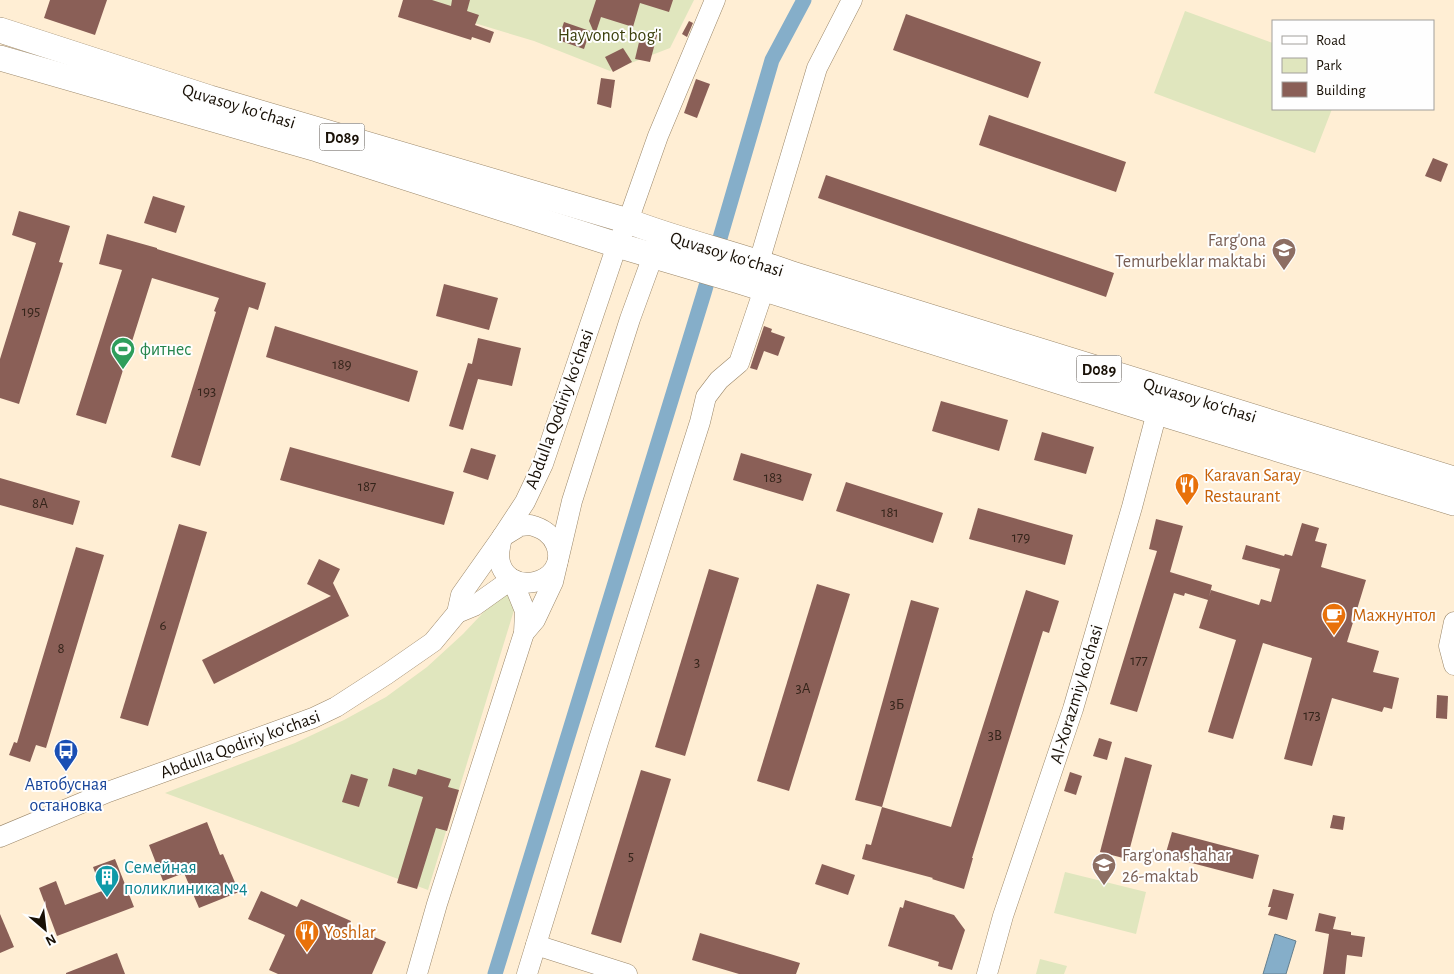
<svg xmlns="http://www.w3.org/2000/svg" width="1454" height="974" font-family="'Alegreya Sans',sans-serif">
<rect width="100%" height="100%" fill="#ffeed4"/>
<g fill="#e0e6be">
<polygon points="409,0 694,0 670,48 610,71 534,41 408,3"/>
<polygon points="1185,11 1273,43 1273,109 1332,109 1315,153 1154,93"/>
<polygon points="505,593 510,595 515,607 428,890 165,793 295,743 344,720 386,697 427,667 463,634 497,598"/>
<polygon points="1065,872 1146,892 1136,934 1054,913"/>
<polygon points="1040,959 1067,966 1064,974 1036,974"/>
</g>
<polygon fill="#85aec9" stroke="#647f8e" points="1275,934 1296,941 1286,974 1263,974"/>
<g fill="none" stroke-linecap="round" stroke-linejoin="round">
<polyline stroke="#85aec9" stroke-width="15" points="495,974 704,293 772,60 804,0"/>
</g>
<g fill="#8a5f57">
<polygon points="50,0 107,0 95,35 44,18"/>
<polygon points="403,0 432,0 451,6 452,0 470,0 467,11 479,15 475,25 494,32 490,43 472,37 471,40 398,17"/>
<polygon points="596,0 673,0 669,12 640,3 633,27 601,17 595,35 589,21"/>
<polygon points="906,14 1041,62 1028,98 893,50"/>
<polygon points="689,21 693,23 687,37 682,34"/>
<polygon points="564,22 590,31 584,49 558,40"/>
<polygon points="659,28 650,62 635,59 640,38"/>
<polygon points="623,48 632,62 613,72 605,57"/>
<polygon points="601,78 615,80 611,108 597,104"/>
<polygon points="696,79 710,84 697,118 684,113"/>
<polygon points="989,115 1126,162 1116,192 979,145"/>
<polygon points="1433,158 1448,164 1441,182 1425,176"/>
<polygon points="826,175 1114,273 1106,297 818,198"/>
<polygon points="153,196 185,206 176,233 144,223"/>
<polygon points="19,211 70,226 59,262 63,263 19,404 0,398 0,359 36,243 12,235"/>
<polygon points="107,234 157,248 157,249 266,283 258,310 249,307 200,466 171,457 216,312 214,311 219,298 152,278 106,424 76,415 122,270 99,264"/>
<polygon points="444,284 498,298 489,330 436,316"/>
<polygon points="275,326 418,371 409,402 266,357"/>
<polygon points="764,326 772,329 771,332 785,337 778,356 764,351 757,370 750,368"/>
<polygon points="478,338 521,348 512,386 478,379 463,430 449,426 468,363 472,364"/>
<polygon points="941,401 1008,420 999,451 932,431"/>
<polygon points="1042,432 1094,447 1086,474 1034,460"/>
<polygon points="290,447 454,492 444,525 280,480"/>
<polygon points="471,448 496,455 488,480 463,472"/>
<polygon points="741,453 812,474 803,501 733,480"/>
<polygon points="0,478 80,501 73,525 0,505"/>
<polygon points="846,482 943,513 933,543 836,511"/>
<polygon points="978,508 1073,535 1065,565 969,539"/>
<polygon points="1156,519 1183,526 1170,572 1212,585 1209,597 1211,590 1259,605 1261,599 1271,602 1280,569 1242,559 1246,545 1284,556 1285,554 1292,556 1302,523 1319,528 1315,541 1327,544 1321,567 1366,580 1347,642 1379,651 1373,672 1399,678 1392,709 1384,707 1382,712 1332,698 1312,766 1284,759 1312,658 1263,643 1233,739 1208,732 1236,640 1199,628 1208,600 1185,593 1184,596 1174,593 1137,712 1110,704 1157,551 1149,549"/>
<polygon points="179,524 207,532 148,726 120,718"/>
<polygon points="76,547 104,555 46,748 36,745 30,762 9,755 14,742 17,743"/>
<polygon points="319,559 340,569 333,583 349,616 214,684 202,660 331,596 307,584"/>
<polygon points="709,569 739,578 685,756 655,747"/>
<polygon points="817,584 850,594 789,791 757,781"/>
<polygon points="1026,590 1059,601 1049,633 1043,631 972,858 973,858 964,889 932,879 933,878 862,859 866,844 871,845 882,807 951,827"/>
<polygon points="911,600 939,608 882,807 855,800"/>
<polygon points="1437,695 1448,696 1447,719 1436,718"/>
<polygon points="1099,738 1112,742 1107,760 1093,756"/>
<polygon points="1125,757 1152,765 1127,859 1100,852"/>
<polygon points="393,768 416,775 418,769 451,779 448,787 459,790 447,831 436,828 417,889 397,883 423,797 388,786"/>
<polygon points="641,770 671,779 621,943 591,934"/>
<polygon points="1070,772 1082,776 1076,795 1064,791"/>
<polygon points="351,774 368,779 359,807 342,802"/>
<polygon points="1333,815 1345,817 1343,830 1330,828"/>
<polygon points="207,822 220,855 223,854 239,892 199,908 184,873 163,881 149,845"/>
<polygon points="1172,832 1259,855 1253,879 1165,856"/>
<polygon points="115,859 134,907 57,936 39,888 56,881 65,905 102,891 93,867"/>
<polygon points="822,864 855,875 848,895 815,884"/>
<polygon points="1273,889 1294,894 1287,920 1268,915 1271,907 1268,907"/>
<polygon points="261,891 297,907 301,899 351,921 349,926 386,942 372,974 278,974 269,970 285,935 248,919"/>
<polygon points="905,900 954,915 965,930 952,970 938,966 939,962 888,946 900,907 903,908"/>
<polygon points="1319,913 1336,917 1333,929 1351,932 1351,935 1365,937 1362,957 1347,955 1345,974 1323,974 1329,934 1315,931"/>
<polygon points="0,914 14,947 0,953"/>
<polygon points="700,933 800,963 796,974 739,974 692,960"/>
<polygon points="117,953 125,974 66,974 66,973"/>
</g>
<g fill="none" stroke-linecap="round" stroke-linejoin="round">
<defs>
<g id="minor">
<polyline points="759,262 817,68 852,0"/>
<path d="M530 525C542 528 551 533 556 545 571 585 502 600 499 556 499 550 501 543 502 537L520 526Z"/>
<polyline points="1454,622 1449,646 1454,665"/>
<polyline points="524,633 535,620 553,582 572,501 630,319 658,242"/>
<polyline points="0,837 108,792 313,718 336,707 387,674 433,642 457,613 461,595 502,537 525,502 543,464 617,245 628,221 658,136 715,0"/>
<polyline points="536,945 627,974"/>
<polyline points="417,974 437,904 524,633 525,611 512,579 474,606 457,613"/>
<polyline points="527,974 599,739 700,422 706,397 719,380 739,363 764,289"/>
<polyline points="987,974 1003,916 1073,709 1132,507 1157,412"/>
</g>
<g id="major">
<path d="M0 30 210 98 628 221C682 242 738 254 792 274L1454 479"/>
<polyline points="0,58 317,149 617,245 739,281 1157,412 1454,503"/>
</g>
</defs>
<use href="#minor" stroke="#9b8769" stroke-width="21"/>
<use href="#major" stroke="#9b8769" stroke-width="26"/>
<use href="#minor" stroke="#fff" stroke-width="20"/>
<use href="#major" stroke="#fff" stroke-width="25"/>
</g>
<defs>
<symbol id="university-pin" viewBox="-11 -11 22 30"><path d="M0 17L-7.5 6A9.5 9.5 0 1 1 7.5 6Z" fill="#8d6e63" stroke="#fefefe"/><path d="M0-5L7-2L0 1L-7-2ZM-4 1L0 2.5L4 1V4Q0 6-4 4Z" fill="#fff"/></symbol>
<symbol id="stadium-pin" viewBox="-11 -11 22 30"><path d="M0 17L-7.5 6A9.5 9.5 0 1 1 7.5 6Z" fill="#2e9e5b" stroke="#fefefe"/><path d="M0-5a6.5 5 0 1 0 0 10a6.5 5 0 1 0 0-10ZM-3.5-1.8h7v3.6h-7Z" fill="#fff"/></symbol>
<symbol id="restaurant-pin" viewBox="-11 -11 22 30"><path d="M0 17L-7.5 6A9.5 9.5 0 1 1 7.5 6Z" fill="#e8710a" stroke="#fefefe"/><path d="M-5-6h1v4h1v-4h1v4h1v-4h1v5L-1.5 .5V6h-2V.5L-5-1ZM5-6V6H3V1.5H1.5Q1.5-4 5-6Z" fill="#fff"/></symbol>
<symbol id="cafe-pin" viewBox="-11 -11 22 30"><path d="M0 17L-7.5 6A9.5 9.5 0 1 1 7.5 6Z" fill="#e8710a" stroke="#fefefe"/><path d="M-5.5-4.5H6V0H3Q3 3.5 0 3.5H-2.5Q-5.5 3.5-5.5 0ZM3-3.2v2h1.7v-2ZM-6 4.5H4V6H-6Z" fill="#fff"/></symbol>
<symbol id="bus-pin" viewBox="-11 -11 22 30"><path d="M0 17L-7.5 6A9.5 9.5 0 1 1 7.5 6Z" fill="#1a4fb4" stroke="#fefefe"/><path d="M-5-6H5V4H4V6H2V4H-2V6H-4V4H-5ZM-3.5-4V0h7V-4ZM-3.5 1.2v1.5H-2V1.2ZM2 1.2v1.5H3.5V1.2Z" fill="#fff"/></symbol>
<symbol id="school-pin" viewBox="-11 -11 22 30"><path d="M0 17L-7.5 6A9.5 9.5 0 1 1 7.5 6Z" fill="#8d6e63" stroke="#fefefe"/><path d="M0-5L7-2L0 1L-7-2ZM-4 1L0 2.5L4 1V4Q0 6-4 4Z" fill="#fff"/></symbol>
<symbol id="building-pin" viewBox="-11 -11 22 30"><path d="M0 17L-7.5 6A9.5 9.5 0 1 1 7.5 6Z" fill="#0f9aa8" stroke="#fefefe"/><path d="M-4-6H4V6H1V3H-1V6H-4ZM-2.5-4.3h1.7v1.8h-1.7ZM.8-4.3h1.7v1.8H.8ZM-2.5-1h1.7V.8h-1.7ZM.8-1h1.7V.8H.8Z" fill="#fff"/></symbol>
</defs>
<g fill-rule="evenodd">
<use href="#university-pin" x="1270" y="236" width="28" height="38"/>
<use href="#stadium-pin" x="109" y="335" width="28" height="38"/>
<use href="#restaurant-pin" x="1173" y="471" width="28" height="38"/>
<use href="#cafe-pin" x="1320" y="601" width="28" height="38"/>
<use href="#bus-pin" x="52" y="737" width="28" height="38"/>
<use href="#school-pin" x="1090" y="851" width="28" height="38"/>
<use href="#building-pin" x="93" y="863" width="28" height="38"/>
<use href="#restaurant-pin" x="293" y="918" width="28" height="38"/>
</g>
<g text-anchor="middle" stroke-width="4" stroke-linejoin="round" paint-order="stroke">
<g font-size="15" fill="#34241a">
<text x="31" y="316">195</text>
<text x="342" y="369">189</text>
<text x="207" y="396">193</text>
<text x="773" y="482">183</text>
<text x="367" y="491">187</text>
<text x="40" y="508">8А</text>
<text x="890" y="517">181</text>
<text x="1021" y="542">179</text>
<text x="163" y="630">6</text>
<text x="61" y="653">8</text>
<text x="1139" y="665">177</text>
<text x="697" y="667">3</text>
<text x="803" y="693">3А</text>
<text x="897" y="709">3Б</text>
<text x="1312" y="720">173</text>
<text x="995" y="740">3В</text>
<text x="631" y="861">5</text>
</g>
<g fill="#fefefe" stroke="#5d5750" stroke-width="1">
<rect x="319.5" y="123.5" width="45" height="27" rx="4"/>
<rect x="1076.5" y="355.5" width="45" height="27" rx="4"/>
</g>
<g font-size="16" font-weight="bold" fill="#181006">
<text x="342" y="143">D089</text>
<text x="1099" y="375">D089</text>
</g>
<g font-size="18" fill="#3c400d" stroke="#fefefe">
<text x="610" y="41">Hayvonot bog'i</text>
</g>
<g font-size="18" fill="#181006" stroke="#fefefe">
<text transform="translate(239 106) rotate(17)" y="6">Quvasoy koʻchasi</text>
<text transform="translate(727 254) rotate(17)" y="6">Quvasoy koʻchasi</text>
<text transform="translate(1200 400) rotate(17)" y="6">Quvasoy koʻchasi</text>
<text transform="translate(559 409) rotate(-70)" y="6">Abdulla Qodiriy koʻchasi</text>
<text transform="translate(1076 694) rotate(-73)" y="6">Al-Xorazmiy koʻchasi</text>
<text transform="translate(240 744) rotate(-20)" y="6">Abdulla Qodiriy koʻchasi</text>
</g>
<g font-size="18" fill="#785e54" stroke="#fefefe" text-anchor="end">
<text x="1266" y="246">Farg'ona<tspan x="1266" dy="21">Temurbeklar maktabi</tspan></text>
<text x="1122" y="861" text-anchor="start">Farg'ona shahar<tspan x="1122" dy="21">26-maktab</tspan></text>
</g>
<g font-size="18" fill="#27864d" stroke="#fefefe" text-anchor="start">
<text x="140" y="355">фитнес</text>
</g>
<g font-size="18" fill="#c56008" stroke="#fefefe" text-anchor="start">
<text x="1204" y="481">Karavan Saray<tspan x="1204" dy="21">Restaurant</tspan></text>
<text x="1352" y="621">Мажнунтол</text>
<text x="324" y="938">Yoshlar</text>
</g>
<g font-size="18" fill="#164399" stroke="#fefefe">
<text x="66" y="790">Автобусная<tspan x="66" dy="21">остановка</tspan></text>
</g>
<g font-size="18" fill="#0d838f" stroke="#fefefe" text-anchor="start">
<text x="124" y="873">Семейная<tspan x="124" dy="21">поликлиника №4</tspan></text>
</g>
</g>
<rect x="1272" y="20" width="162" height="90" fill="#fefefe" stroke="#a29f9b"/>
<rect x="1282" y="36" width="25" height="8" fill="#ffffff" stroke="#a29f9b"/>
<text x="1316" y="45" font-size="15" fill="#181006">Road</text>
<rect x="1282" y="58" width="25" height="15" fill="#e0e6be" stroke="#a29f9b"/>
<text x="1316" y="70" font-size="15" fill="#181006">Park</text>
<rect x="1282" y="82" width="25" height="15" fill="#8a5f57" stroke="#a29f9b"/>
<text x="1316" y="95" font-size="15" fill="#181006">Building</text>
<g transform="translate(45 929) rotate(152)" stroke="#fefefe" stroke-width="4" paint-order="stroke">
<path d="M0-4L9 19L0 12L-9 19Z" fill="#181006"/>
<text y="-8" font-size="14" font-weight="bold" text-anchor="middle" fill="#181006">N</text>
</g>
</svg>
